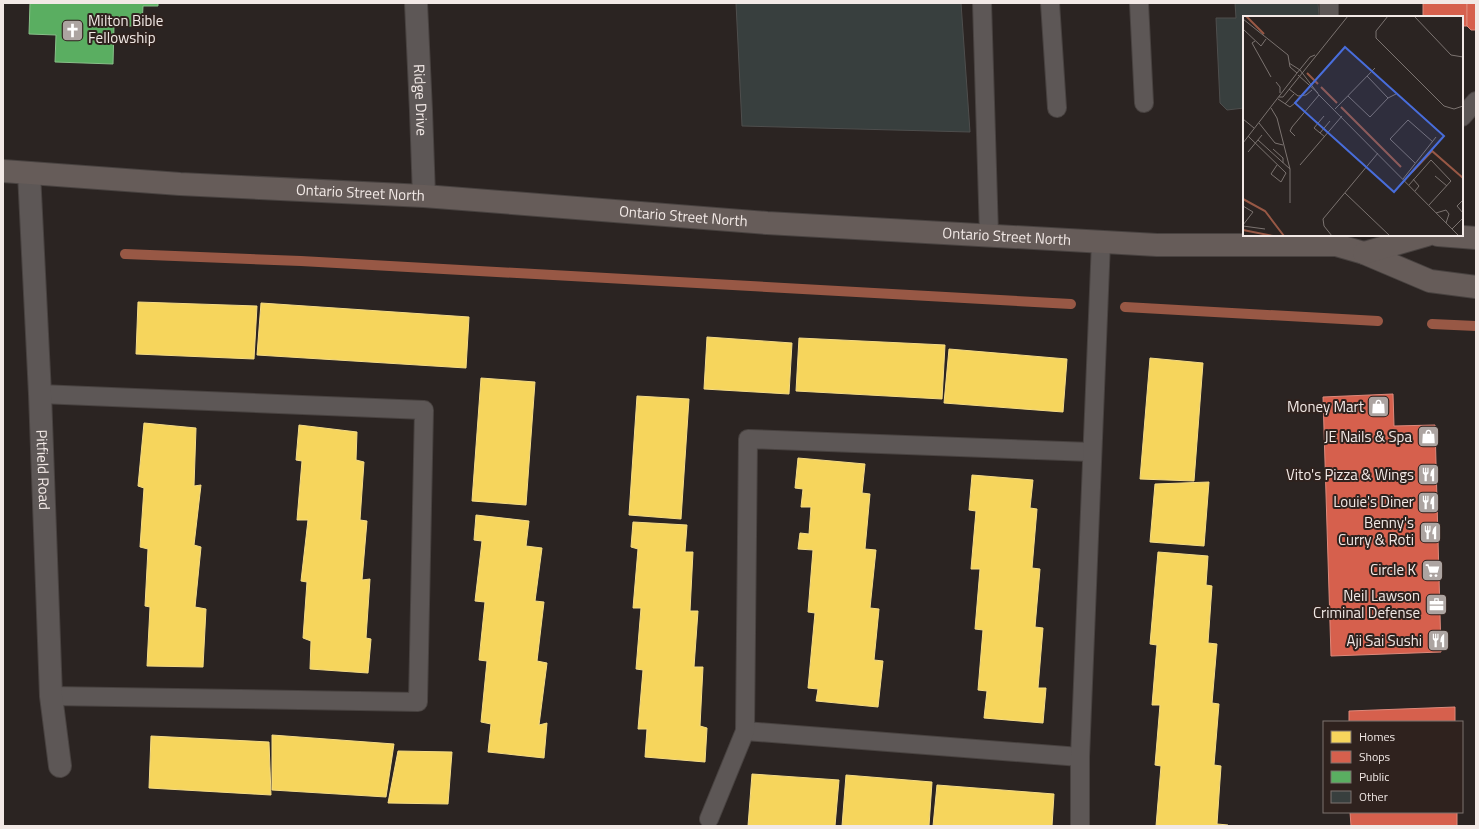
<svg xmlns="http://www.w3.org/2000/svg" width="1479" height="829" font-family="'Titillium Web',sans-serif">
<rect width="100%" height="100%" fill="#2b2422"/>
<g fill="#f6d55c" stroke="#f5db85">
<polygon points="138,302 257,306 254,359 136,354"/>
<polygon points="261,303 469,317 466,368 257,355"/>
<polygon points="707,337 792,343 789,394 704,389"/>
<polygon points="799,338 945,345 942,399 796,391"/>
<polygon points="949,349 1067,359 1063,412 944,403"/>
<polygon points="1150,358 1203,363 1194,481 1140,479"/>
<polygon points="481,378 535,382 526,505 472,501"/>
<polygon points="637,396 689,399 681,519 629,515"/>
<polygon points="144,423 196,428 194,486 201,485 194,545 201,547 195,607 206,609 203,667 147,666 150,607 145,606 148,549 140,547 144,488 138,486"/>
<polygon points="299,425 357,432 356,460 364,462 360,520 367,521 362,580 370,579 366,638 371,639 368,673 310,669 311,641 303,638 307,582 301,581 308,520 297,520 302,461 296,460"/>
<polygon points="798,458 865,464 862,493 870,494 865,549 876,550 870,608 879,609 874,660 883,661 878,707 816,701 818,689 808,688 815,613 808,612 813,550 798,549 800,533 809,534 811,507 801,507 803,489 795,488"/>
<polygon points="972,475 1033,480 1030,508 1037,509 1032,568 1040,569 1035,627 1043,628 1038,688 1046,688 1043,723 984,718 987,691 978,690 983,630 975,629 980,569 971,569 976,511 969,510"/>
<polygon points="1209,482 1204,546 1150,542 1155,484"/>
<polygon points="476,515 529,521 526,546 542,548 535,601 544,602 537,661 547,663 539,725 547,723 544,758 488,752 491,724 481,722 487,661 479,660 485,602 475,601 482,541 474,540"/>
<polygon points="633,522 687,525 685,552 693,552 690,611 698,611 694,667 703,667 700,726 707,728 705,762 645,757 647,729 638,729 643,670 636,669 641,608 633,608 638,549 631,547"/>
<polygon points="1158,552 1208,556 1206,585 1212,586 1208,643 1217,644 1212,703 1219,704 1214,765 1221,766 1217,824 1228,825 1228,826 1156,826 1161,766 1155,765 1160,705 1152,705 1157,645 1150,644"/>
<polygon points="272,735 394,744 386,797 272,790"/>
<polygon points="151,736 269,742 271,795 149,788"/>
<polygon points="398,751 452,752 448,804 388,803"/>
<polygon points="752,774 839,780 835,826 748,826"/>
<polygon points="846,775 932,782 929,826 842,826"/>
<polygon points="937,785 1054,794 1052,826 933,826"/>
</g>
<g fill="#d6604d" stroke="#de897b">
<polygon points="1423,3 1467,3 1467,26 1462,26 1462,17 1423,17"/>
<polygon points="1467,3 1476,3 1476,30 1471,30 1467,26"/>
<polygon points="1393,394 1394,426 1435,425 1441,652 1331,656 1323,397"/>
<polygon points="1455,707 1455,722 1349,722 1349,711"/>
<polygon points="1350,812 1457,812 1457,826 1351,826"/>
</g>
<polygon fill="#5aae61" stroke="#88c089" points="30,3 158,3 158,6 143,6 142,26 114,26 113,64 55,62 56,35 29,34"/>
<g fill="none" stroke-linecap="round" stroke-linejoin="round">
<g stroke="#985845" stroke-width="10">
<polyline points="125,254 301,261 1071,304"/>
<polyline points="1125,307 1378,321"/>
<polyline points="1432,324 1476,326"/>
</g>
</g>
<g fill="#383f3e" stroke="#4e4e4d">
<polygon points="736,3 961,3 970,132 742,126"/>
<polygon points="1235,3 1318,3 1319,17 1244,17 1244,108 1227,110 1220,103 1216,18 1236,18"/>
</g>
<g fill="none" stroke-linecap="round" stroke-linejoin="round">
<defs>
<g id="lane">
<polyline points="982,3 989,235"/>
<polyline points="1050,3 1057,108"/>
<polyline points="1139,3 1144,103"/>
<polyline points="1329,3 1329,17"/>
<polyline points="1462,117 1476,101"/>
<polyline points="40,394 424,410 418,702 51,696"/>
<polyline points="745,731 1080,757"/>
<polyline points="709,819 745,731 748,439 1091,452"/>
<polyline points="1080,826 1080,757 1101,242"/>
</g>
<g id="street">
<path id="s1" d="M416 3 421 111 424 196"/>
<path id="s2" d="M29 173 40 394 51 696 60 766"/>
</g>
<g id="primary">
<path id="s3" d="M3 171 180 184 424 196 767 223 1157 245H1336L1364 253 1430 281 1476 287"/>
<polyline points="1438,235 1476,238"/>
<polyline points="1364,253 1427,235"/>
</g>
</defs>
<use href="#lane" stroke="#484240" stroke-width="20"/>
<use href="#street" stroke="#484240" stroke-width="24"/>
<use href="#primary" stroke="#484240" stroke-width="24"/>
<use href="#lane" stroke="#5d5756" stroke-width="18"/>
<use href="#street" stroke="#5d5756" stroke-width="22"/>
<use href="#primary" stroke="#665c59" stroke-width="22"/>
</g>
<defs>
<symbol id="church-square" viewBox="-11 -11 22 22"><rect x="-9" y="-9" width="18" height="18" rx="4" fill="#aca4a1" stroke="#2f221e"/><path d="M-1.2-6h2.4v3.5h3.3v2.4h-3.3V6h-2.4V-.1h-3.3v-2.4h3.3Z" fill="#fff"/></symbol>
<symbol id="shop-square" viewBox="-11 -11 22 22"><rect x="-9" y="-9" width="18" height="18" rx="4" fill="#aca4a1" stroke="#2f221e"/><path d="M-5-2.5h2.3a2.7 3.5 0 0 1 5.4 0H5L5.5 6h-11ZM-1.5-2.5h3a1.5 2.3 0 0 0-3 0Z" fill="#fff"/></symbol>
<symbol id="restaurant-square" viewBox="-11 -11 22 22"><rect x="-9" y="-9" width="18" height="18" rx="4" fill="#aca4a1" stroke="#2f221e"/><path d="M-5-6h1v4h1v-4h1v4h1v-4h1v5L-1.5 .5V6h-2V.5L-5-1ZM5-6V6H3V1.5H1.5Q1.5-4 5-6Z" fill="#fff"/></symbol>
<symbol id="supermarket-square" viewBox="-11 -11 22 22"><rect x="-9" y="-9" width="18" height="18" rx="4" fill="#aca4a1" stroke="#2f221e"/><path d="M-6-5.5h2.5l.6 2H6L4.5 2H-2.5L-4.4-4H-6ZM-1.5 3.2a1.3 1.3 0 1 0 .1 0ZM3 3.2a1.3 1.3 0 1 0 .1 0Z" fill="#fff"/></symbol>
<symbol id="office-square" viewBox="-11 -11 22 22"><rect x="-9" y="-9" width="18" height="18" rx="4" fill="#aca4a1" stroke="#2f221e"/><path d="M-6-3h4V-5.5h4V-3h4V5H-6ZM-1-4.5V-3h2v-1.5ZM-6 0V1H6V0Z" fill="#fff"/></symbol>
</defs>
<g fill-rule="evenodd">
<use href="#church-square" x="60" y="18" width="25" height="25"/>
<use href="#shop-square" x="1366" y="394" width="25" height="25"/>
<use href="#shop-square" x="1416" y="424" width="25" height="25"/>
<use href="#restaurant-square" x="1416" y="462" width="25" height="25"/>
<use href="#restaurant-square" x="1416" y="490" width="25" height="25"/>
<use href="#restaurant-square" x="1418" y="520" width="25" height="25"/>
<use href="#supermarket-square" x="1420" y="558" width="25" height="25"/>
<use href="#office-square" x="1424" y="592" width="25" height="25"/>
<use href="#restaurant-square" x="1426" y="628" width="25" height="25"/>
</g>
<g text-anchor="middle" stroke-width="4" stroke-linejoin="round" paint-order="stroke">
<g font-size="15" fill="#f2e9e6" stroke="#2f221e" text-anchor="end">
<text x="88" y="26" text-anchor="start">Milton Bible<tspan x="88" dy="17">Fellowship</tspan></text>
<text x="1364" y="412">Money Mart</text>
<text x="1412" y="442">JE Nails &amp; Spa</text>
<text x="1414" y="480">Vito's Pizza &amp; Wings</text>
<text x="1414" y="507">Louie's Diner</text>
<text x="1414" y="528">Benny's<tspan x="1414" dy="17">Curry &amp; Roti</tspan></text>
<text x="1416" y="575">Circle K</text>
<text x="1420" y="601">Neil Lawson<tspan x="1420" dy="17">Criminal Defense</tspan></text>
<text x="1422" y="646">Aji Sai Sushi</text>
</g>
<g font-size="15" fill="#f2e9e6" stroke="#2f221e">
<text dy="5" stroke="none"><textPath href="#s1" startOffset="97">Ridge Drive</textPath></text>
<text dy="5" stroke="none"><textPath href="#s3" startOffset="358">Ontario Street North</textPath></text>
<text dy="5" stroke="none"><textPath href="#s3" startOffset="682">Ontario Street North</textPath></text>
<text dy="5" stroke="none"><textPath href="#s3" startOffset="1006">Ontario Street North</textPath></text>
<text dy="5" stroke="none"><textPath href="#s2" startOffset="297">Pitfield Road</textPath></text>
</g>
</g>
<g transform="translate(1243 16)">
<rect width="220" height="220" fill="#2b2422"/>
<path fill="none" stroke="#985845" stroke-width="2" d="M3 0 21 18M64 57 75 68M78 71 94 87M98 91 158 151M169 156 189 135 220 162M0 183 22 195 41 220M0 214 30 220"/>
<path fill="none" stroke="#7b7370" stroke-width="1" d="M145 0 133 15V22L201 90 211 93 220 90M171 0 208 39 220 41M0 3 45 39 47 51 54 57M0 13 18 30 23 23M12 25 9 27 28 61M46 47 57 54M57 54 76 79 216 220M55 59 75 77M124 60 145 82M33 66 37 71V77M46 73 55 80 63 79 69 74M105 80 127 101 145 82 153 78M36 81H40L105 0M35 83 47 91 52 87M42 88 51 78M28 92 34 102 47 153V187M92 93 132 52M81 100 71 112 82 121M0 103 11 112M16 107 32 127 40 129M77 117 87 105M5 120 43 157 38 166 28 158 34 149M52 120 47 115 49 111 76 79M15 124 47 153M0 127 54 57 67 41 72 39M30 133 40 142V147M5 136 19 119M172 147 147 123 165 104 190 126M57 149 99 100M192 160 204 170M160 163 193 121M170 163 176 170 172 175M166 169 188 144 208 165 186 189M102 177 147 220M220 184 214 190 220 197M0 190 10 196 0 209M193 197 203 194 206 198 203 207M0 210 22 213M209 213 220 202M89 220 81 210 80 203 135 137"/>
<path fill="#486ddb" fill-opacity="0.15" stroke="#486ddb" stroke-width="2" d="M102 31 201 120 151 176 52 87Z"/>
<rect width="220" height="220" fill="none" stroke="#f2e9e6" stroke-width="2"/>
</g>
<rect width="1479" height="829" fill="none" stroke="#f2e9e6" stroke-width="8"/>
<rect x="1323" y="721" width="140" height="92" fill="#2f221e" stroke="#7d726e"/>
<rect x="1331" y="731" width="20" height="12" fill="#f6d55c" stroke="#7d726e"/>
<text x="1359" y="741" font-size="12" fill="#f2e9e6">Homes</text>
<rect x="1331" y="751" width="20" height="12" fill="#d6604d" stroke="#7d726e"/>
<text x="1359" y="761" font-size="12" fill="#f2e9e6">Shops</text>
<rect x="1331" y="771" width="20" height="12" fill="#5aae61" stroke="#7d726e"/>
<text x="1359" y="781" font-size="12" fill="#f2e9e6">Public</text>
<rect x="1331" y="791" width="20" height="12" fill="#383f3e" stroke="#7d726e"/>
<text x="1359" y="801" font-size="12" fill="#f2e9e6">Other</text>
</svg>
